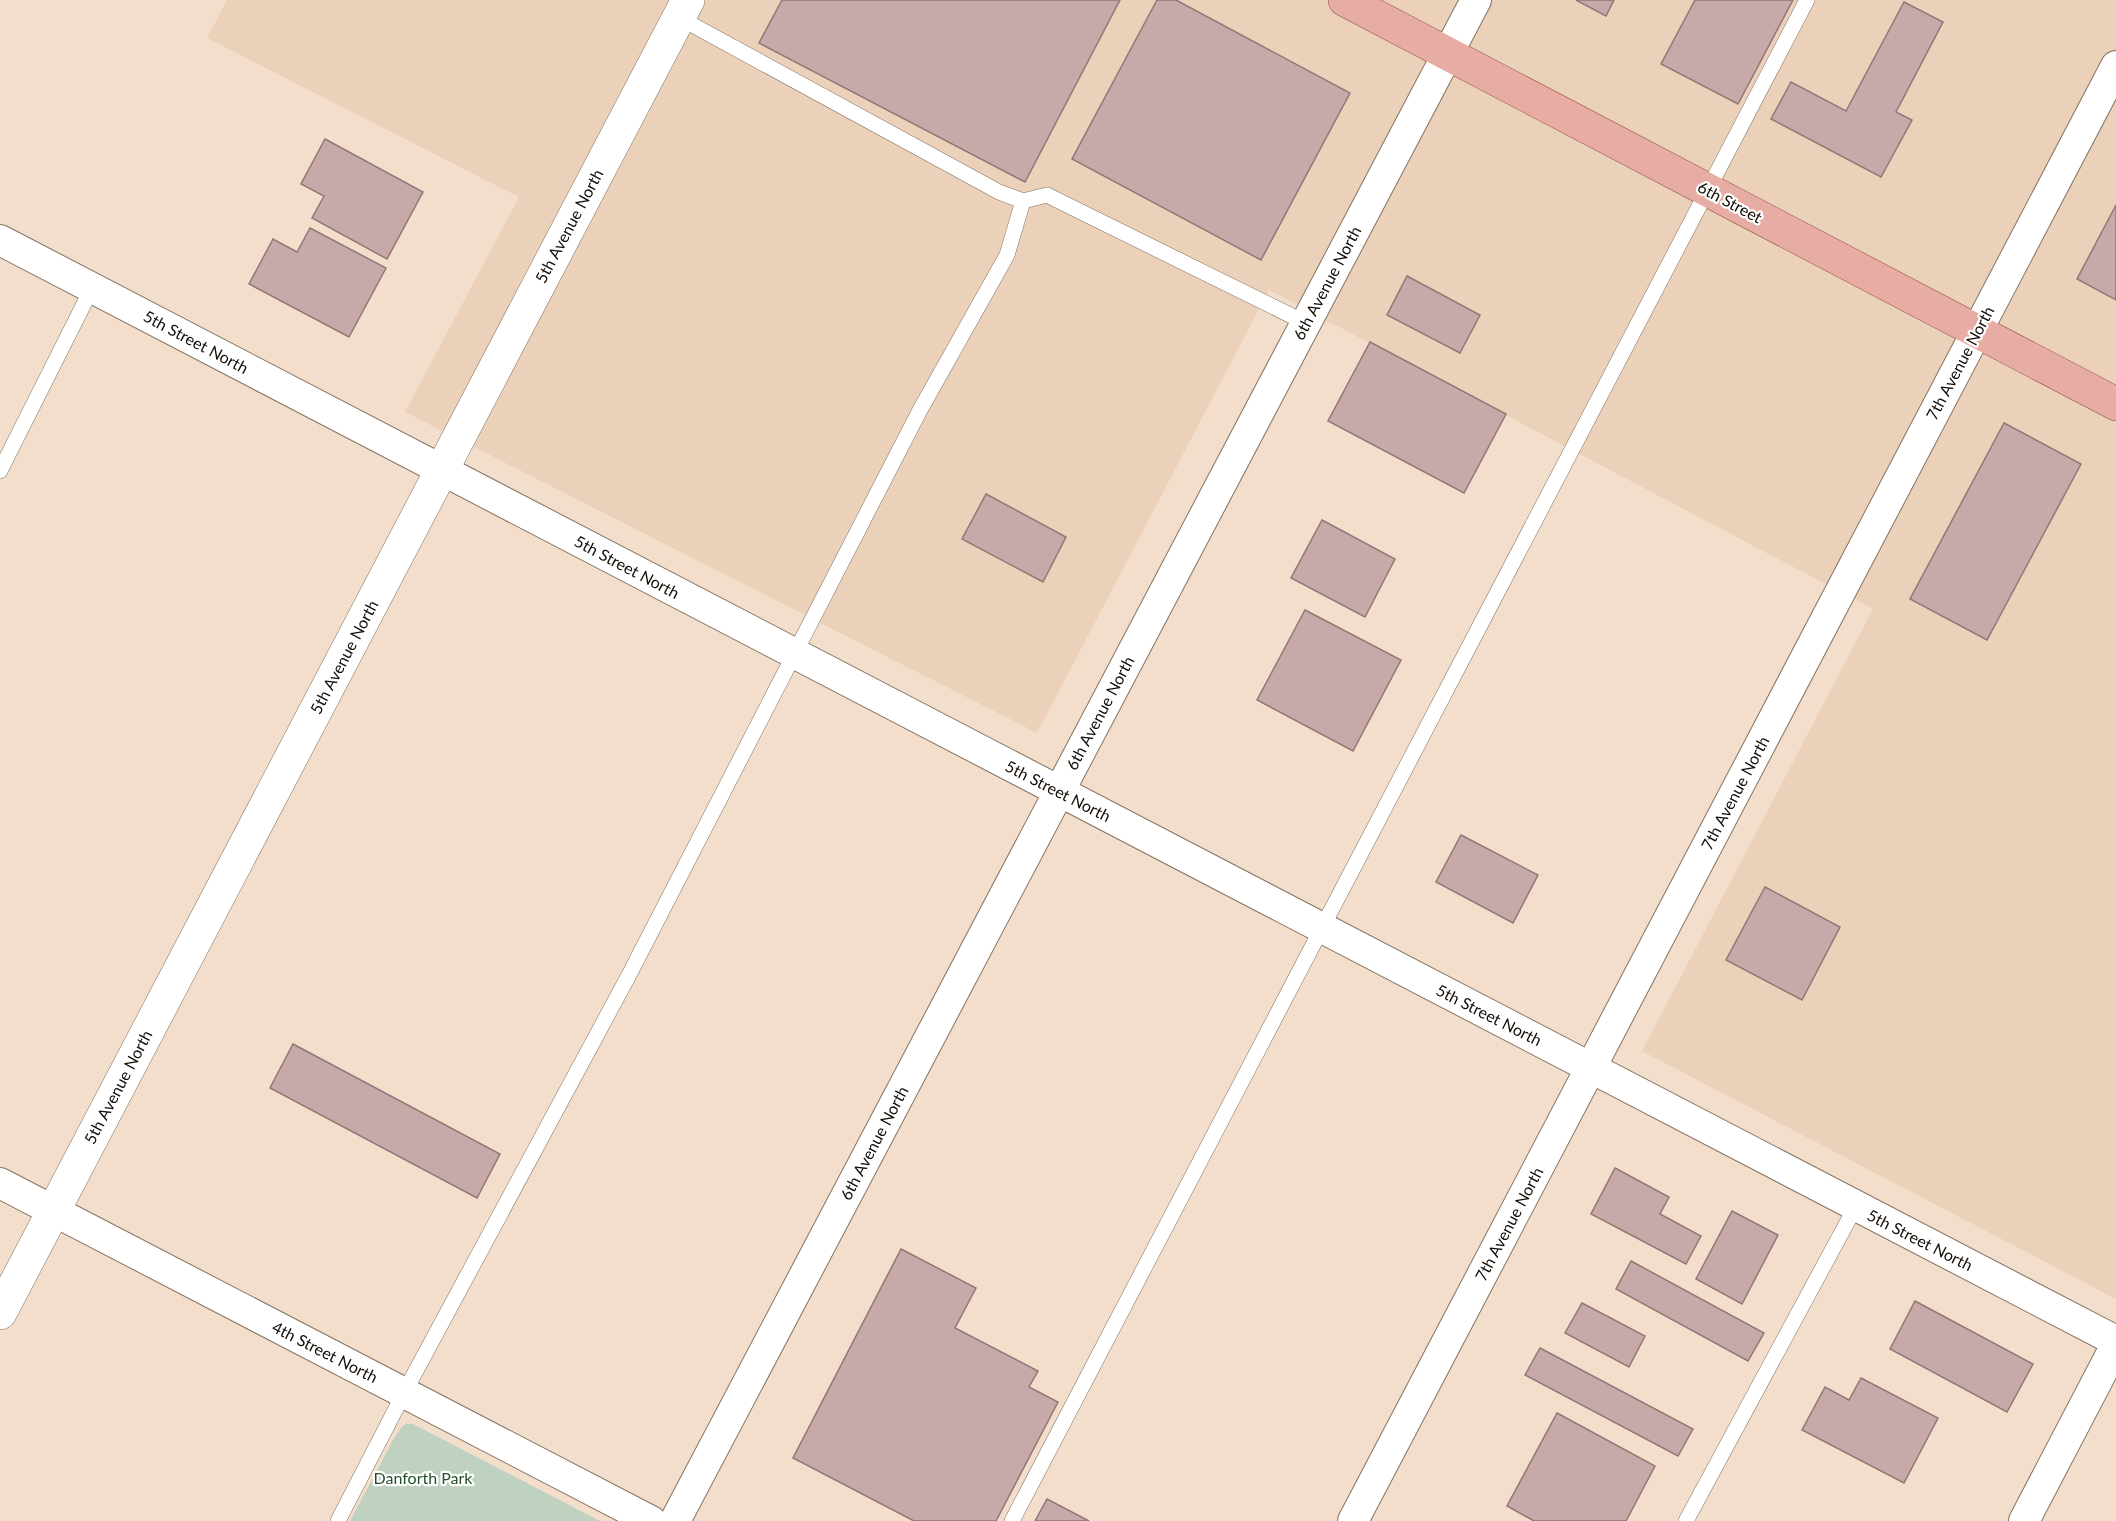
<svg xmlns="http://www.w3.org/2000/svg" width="2116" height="1521" font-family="Lato,sans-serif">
<rect width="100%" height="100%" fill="#f3decc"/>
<polygon fill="#ebd1b9" points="227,0 2116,0 2116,1299 1642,1051 1873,609 1269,290 1037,733 405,412 519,197 207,38"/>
<polygon fill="#bfd1c0" points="406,1424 413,1424 600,1521 350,1521 393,1440 400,1429"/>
<g fill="#c6a9a8" stroke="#927776" stroke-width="1.5">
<polygon points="782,0 1120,0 1025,182 759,43"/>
<polygon points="1157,0 1176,0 1350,93 1261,260 1072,159"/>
<polygon points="1576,0 1614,0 1606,16"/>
<polygon points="1695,0 1793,0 1738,104 1661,64"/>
<polygon points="1904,2 1943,22 1896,112 1912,120 1881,177 1771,119 1791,82 1846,111"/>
<polygon points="325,139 423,192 387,259 312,218 324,196 301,184"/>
<polygon points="2116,205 2116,300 2077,279"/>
<polygon points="310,228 386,268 349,337 249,284 273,239 297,252"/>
<polygon points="1407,276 1480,315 1460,353 1387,315"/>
<polygon points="1370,342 1506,414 1464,493 1328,421"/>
<polygon points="2004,423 2081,464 1987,640 1910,599"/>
<polygon points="986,494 1066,537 1043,582 962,539"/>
<polygon points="1322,520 1395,559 1365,617 1291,578"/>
<polygon points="1305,610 1401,660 1353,751 1257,700"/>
<polygon points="1461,835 1538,875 1513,923 1436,882"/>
<polygon points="1765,887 1840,927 1802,1000 1726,960"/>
<polygon points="293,1044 500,1154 477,1198 270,1088"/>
<polygon points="1615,1168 1669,1197 1660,1214 1701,1236 1686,1264 1591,1214"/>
<polygon points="1732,1211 1778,1235 1742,1304 1696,1279"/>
<polygon points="901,1249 976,1288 955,1328 1038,1371 1029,1387 1058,1402 996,1521 914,1521 793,1458"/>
<polygon points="1631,1261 1764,1333 1748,1361 1616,1289"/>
<polygon points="1915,1301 2033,1364 2007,1412 1890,1349"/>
<polygon points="1582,1303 1645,1336 1629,1367 1565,1333"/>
<polygon points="1540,1348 1693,1429 1678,1456 1525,1375"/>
<polygon points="1861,1378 1938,1418 1904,1483 1802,1430 1825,1387 1849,1400"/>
<polygon points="1557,1413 1655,1466 1626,1521 1534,1521 1507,1506"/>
<polygon points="1047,1499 1089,1521 1035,1521"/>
</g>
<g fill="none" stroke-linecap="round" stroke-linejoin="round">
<defs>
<g id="service">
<polyline points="678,17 999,192 1023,201 1047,195 1306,323"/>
<polyline points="0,471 92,288"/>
<polyline points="338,1521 404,1393 629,975 920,410 1007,255 1023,201"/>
<polyline points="1012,1521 1807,0"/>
<polyline points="1686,1521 1856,1206"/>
</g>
<g id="minor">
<polyline points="0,240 2116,1341"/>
<polyline points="0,1183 651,1521"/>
<polyline points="675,1521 1476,0"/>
<polyline points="1353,1521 2116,66"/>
<polyline points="2024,1521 2116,1345"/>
</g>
<polyline id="tertiary" points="0,1313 688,0"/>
<polyline id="primary" points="1345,0 2116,404"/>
</defs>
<use href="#service" stroke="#847261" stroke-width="16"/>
<use href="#minor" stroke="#847261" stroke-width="32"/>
<use href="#tertiary" stroke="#847261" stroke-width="34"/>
<use href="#primary" stroke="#935144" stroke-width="34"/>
<use href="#service" stroke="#fff" stroke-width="15"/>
<use href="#minor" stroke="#fff" stroke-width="30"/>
<use href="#tertiary" stroke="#fff" stroke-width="33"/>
<use href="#primary" stroke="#e7aca3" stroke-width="33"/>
</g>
<g text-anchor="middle" stroke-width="4.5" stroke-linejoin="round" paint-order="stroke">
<g font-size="16" fill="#140d07" stroke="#fff">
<text transform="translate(1730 202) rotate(28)" y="6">6th Street</text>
<text transform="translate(569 226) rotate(-62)" y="6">5th Avenue North</text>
<text transform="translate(1327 283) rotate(-62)" y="6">6th Avenue North</text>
<text transform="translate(196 342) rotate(28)" y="6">5th Street North</text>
<text transform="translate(1960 363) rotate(-62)" y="6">7th Avenue North</text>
<text transform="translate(627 567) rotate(28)" y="6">5th Street North</text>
<text transform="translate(344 657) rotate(-62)" y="6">5th Avenue North</text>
<text transform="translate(1100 713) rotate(-62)" y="6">6th Avenue North</text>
<text transform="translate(1058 791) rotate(27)" y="6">5th Street North</text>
<text transform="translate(1735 793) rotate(-62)" y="6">7th Avenue North</text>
<text transform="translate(1489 1015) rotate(27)" y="6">5th Street North</text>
<text transform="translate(118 1087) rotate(-62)" y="6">5th Avenue North</text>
<text transform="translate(874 1143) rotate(-62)" y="6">6th Avenue North</text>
<text transform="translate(1509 1224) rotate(-62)" y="6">7th Avenue North</text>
<text transform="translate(1920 1240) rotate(27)" y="6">5th Street North</text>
<text transform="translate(325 1352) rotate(27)" y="6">4th Street North</text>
</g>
<g font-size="16" fill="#244f2b" stroke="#fff">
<text x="423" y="1484">Danforth Park</text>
</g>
</g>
</svg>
